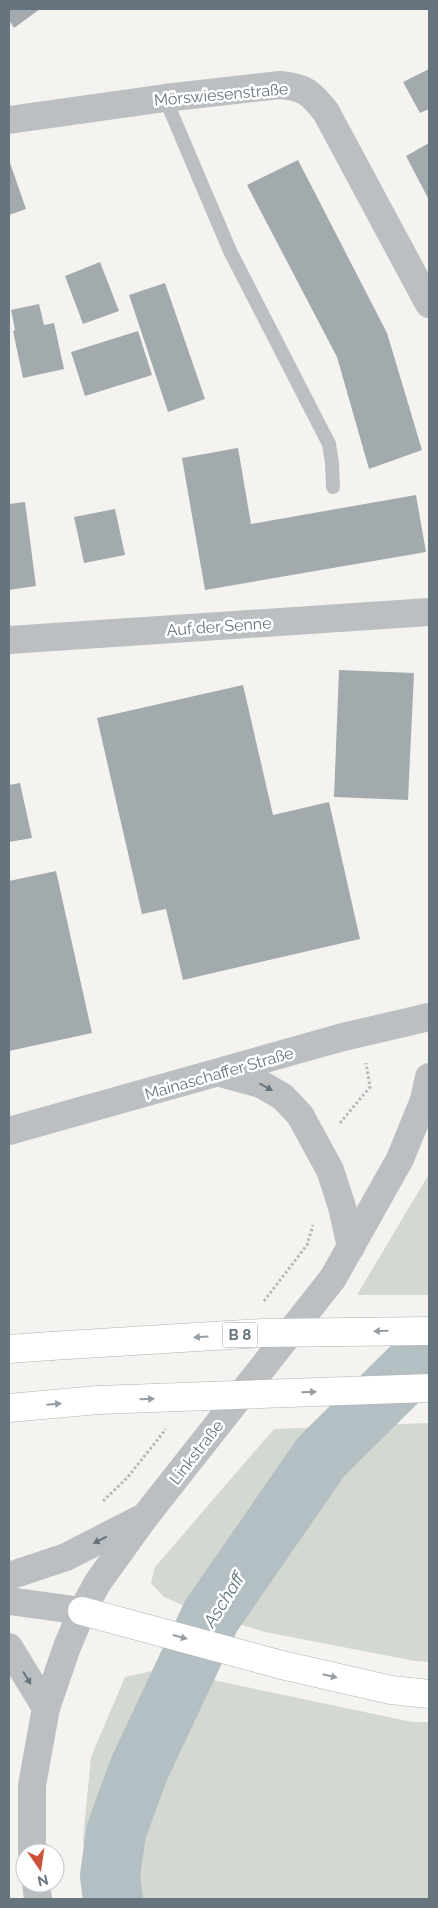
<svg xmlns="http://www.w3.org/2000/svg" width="438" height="1908" font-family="Raleway,sans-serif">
<rect width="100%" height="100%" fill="#f4f3f0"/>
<g fill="#d3d8d0">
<polygon points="429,1174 429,1295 357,1295"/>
<polygon points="429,1423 429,1662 415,1661 265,1632 192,1609 164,1597 151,1583 155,1567 274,1429"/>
<polygon points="152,1671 208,1679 412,1722 429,1722 429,1899 88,1899 83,1839 91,1757 125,1677"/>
</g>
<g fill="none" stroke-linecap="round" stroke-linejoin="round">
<polyline stroke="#b3bfc2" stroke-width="60" points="113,1899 110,1876 116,1832 139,1769 211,1616 321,1457 429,1350"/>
</g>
<g fill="#a3aaae">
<polygon points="9,9 40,9 14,28 9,20"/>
<polygon points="429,69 429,109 420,113 403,82"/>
<polygon points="429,143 429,200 406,156"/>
<polygon points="9,160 26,209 9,215"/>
<polygon points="298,160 387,333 422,450 369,469 337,357 247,185"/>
<polygon points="100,262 119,311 83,324 65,276"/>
<polygon points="165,283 205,399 168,412 129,295"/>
<polygon points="39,304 44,325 54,323 64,369 23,378 13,331 15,330 11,310"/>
<polygon points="138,331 152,375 85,396 71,352"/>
<polygon points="238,448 251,524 416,495 426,552 205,590 182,458"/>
<polygon points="25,502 36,586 9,590 9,504"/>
<polygon points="115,509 125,555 84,563 74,517"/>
<polygon points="339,670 414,673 408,800 334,797"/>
<polygon points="243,685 273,815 329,802 360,939 183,980 166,909 142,914 97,718"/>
<polygon points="20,783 32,838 9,842 9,785"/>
<polygon points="56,871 92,1033 9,1051 9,881"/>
</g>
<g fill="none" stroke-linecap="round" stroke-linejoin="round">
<defs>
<g id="trunk">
<polyline points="9,1349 51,1346"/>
<polyline points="9,1408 98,1400"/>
<polyline points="82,1611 282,1665 391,1690 429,1694"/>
</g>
</defs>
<use href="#trunk" stroke="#afb2b4" stroke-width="29"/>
<g stroke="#b5b8ba" stroke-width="3" stroke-dasharray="2.5 2.5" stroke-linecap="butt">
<polyline points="340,1123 370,1087 366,1063"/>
<polyline points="264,1301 307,1245 313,1225"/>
<polyline points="103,1501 127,1478 166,1429"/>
</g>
<polyline stroke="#bbbfc1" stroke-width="14" points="165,98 230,251 329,444 332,463 333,487"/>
<g stroke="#bbbfc1" stroke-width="28">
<path d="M9 120 165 98 280 85C305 87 311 93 326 112L429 304"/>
<polyline points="9,640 429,612"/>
</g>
<g stroke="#bbbfc1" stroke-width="28">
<polyline points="220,1073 261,1084 283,1097 300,1115 330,1170 342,1207 351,1247"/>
<polyline points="9,1131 343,1037 429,1017"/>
<polyline points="9,1576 66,1557 140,1519"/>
<polyline points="9,1601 82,1611"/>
<polyline points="9,1647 46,1708"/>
<polyline points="32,1853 32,1785 46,1708 67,1647 82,1611 98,1582 144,1518 333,1278 400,1159 424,1100 429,1077"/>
<polyline points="36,1883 38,1899"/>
</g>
<use href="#trunk" stroke="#fff" stroke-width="28"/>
<defs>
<g id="trunk-bridge">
<polyline points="51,1346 262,1333 429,1331"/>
<polyline points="98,1400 429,1388"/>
</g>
</defs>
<use href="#trunk-bridge" stroke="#afb2b4" stroke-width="29" stroke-linecap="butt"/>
<use href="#trunk-bridge" stroke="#fff" stroke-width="28"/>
</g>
<defs><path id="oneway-solid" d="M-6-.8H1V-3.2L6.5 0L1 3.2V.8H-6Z" transform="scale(1.25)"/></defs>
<g fill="#66747d">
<use href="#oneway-solid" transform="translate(266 1087) rotate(29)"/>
<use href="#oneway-solid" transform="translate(100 1540) rotate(153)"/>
<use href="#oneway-solid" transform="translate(27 1678) rotate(59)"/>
</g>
<g fill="#949ea4">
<use href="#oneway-solid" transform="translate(381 1331) rotate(179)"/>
<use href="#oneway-solid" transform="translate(201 1337) rotate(176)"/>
<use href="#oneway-solid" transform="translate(309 1392) rotate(-2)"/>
<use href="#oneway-solid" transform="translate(147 1399) rotate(-2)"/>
<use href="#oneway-solid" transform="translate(54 1404) rotate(-5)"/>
<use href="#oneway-solid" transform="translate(180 1637) rotate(15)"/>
<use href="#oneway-solid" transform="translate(330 1676) rotate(13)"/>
</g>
<g text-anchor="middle" stroke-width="5" stroke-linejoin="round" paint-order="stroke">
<rect fill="#fff" stroke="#949ea4" stroke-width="1" x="222.5" y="1322.5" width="35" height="25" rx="4"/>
<g font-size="15" font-weight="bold" fill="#66747d">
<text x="240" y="1340">B 8</text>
</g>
<g font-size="16" fill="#66747d" stroke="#fff">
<text transform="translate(221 94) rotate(-5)" y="6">Mörswiesenstraße</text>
<text transform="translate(219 626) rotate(-4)" y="6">Auf der Senne</text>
<text transform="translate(219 1073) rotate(-16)" y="6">Mainaschaffer Straße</text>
<text transform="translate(196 1452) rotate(-52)" y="6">Linkstraße</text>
</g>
<g font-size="18" font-style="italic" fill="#62767b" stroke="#fff">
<text transform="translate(224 1600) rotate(-58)" y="6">Aschaff</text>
</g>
</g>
<rect width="438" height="1908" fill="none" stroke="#66747d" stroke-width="20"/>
<g transform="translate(40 1868) rotate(167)"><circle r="24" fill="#ffffff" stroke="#c2c7cb"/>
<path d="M0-4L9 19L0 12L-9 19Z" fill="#cc5238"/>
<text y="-8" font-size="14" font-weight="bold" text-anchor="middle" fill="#66747d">N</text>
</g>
</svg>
